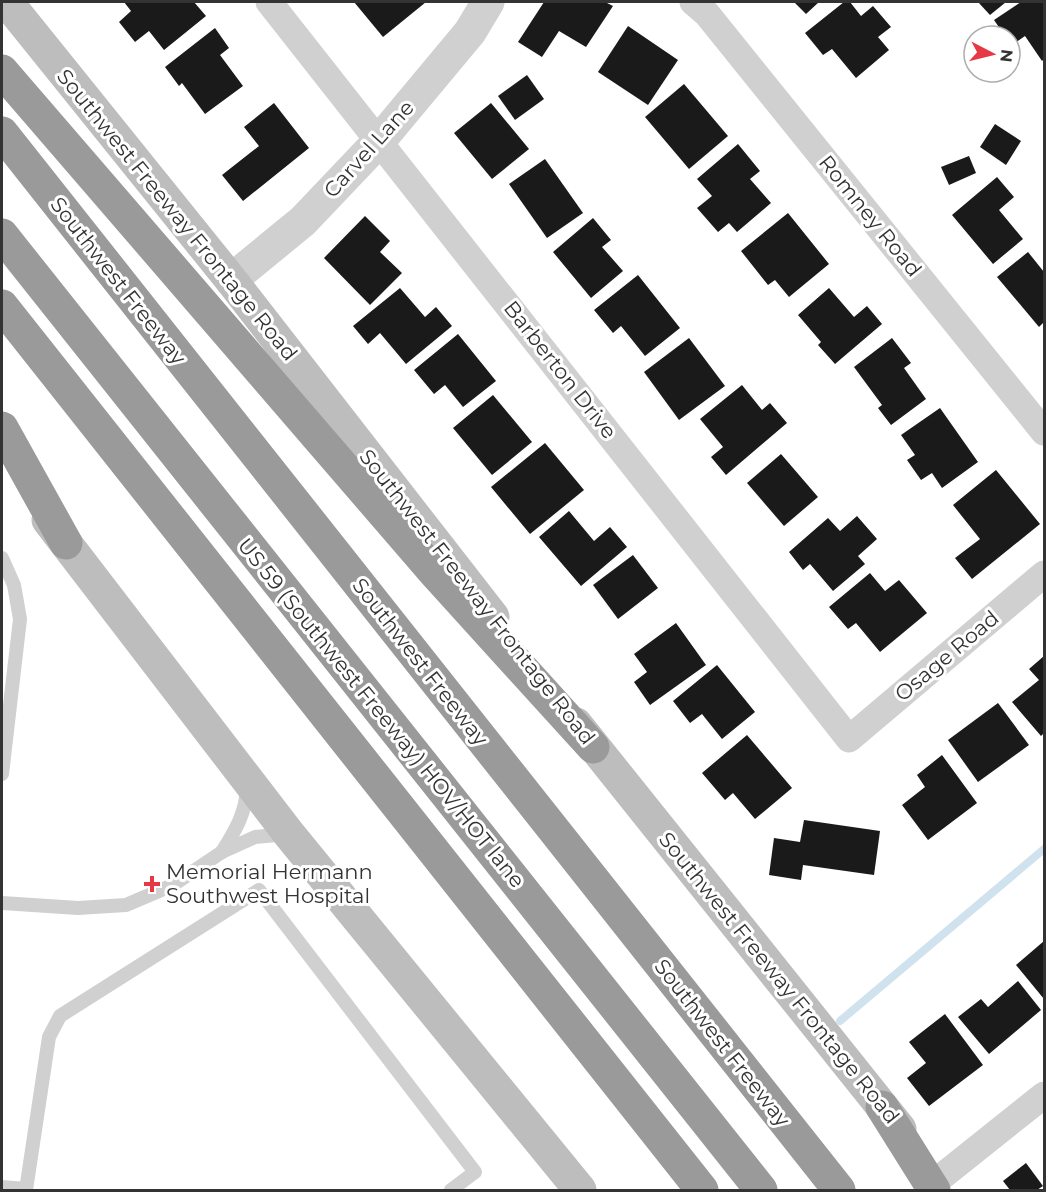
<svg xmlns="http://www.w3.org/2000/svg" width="1046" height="1192" font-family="Montserrat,sans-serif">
<rect width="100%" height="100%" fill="#fff"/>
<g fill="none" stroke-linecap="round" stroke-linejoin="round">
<polyline stroke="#cfe2ee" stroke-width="8" points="840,1021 1044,849"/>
</g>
<g fill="#1a1a1a">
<polygon points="124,2 194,2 206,16 164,50 149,31 135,42 119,22 131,11"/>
<polygon points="354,2 426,2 383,37"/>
<polygon points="544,2 605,2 613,6 586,47 559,31 542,57 518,42"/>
<polygon points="794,2 819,2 806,14"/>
<polygon points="844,2 850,2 861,16 873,6 891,27 878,37 889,50 856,78 832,49 823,55 805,33"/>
<polygon points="978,2 1006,2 990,15"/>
<polygon points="1021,2 1044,2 1044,59 1042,61 1025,36 1012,45 1010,36 1005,36 994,20"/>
<polygon points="628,26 678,60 648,105 598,72"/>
<polygon points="215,28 229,48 220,55 243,86 205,114 182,83 179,86 165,67"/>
<polygon points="527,75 544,99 515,120 498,96"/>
<polygon points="684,84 728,136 689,169 645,117"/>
<polygon points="274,103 309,148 243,201 222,175 259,146 244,127"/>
<polygon points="491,103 529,149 492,179 454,133"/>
<polygon points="995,124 1021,141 1006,165 980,147"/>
<polygon points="738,144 760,171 750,179 771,203 737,232 729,223 718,232 697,208 712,196 697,179"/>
<polygon points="969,156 976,173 949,185 941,167"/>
<polygon points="545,159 583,213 547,238 509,184"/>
<polygon points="997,177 1014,197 999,210 1023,239 993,264 952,215"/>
<polygon points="788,213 829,264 789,297 775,280 768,285 741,251"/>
<polygon points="365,216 390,241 380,252 402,273 370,305 324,258"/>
<polygon points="593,218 611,240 602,247 623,271 591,298 553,252"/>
<polygon points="1028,252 1044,272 1044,322 1039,327 997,277"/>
<polygon points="638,275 680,328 645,356 621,326 613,333 594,310"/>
<polygon points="400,288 425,317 436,307 452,326 406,364 380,333 368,344 353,326"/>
<polygon points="829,288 854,317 867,306 882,324 835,364 818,345 821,342 798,315"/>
<polygon points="458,334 496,381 463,407 445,385 434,394 414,370"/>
<polygon points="689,338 725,386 679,420 644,372"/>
<polygon points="892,338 911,363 904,368 926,399 891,425 878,408 882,405 854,367"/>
<polygon points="742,385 762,410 770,403 787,423 726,475 711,457 723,447 700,419"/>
<polygon points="493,395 532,442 492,475 453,428"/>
<polygon points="940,408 978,462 942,488 932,473 921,480 907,460 915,455 901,435"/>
<polygon points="545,443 584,490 530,534 491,487"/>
<polygon points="781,454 818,497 784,526 747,483"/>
<polygon points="996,470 1040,524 972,579 955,558 980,539 953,505"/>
<polygon points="569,511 594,541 610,527 627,547 581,586 539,537"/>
<polygon points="857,516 877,539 858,556 865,564 833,591 810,564 803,570 789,552 828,518 840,531"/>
<polygon points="633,555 658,588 618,619 593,585"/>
<polygon points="870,573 885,591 899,580 927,613 880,652 856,623 848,629 829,607"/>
<polygon points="676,623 706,665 650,705 634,682 647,672 634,654"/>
<polygon points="1044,656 1044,733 1041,736 1012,702 1039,680 1029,669"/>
<polygon points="717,665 755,712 722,739 702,714 690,723 673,701"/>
<polygon points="998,703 1029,745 978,782 948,740"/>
<polygon points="747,735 792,788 755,819 733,793 725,800 702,773"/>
<polygon points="942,755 977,803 928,840 902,805 925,787 917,775"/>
<polygon points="804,820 880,831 874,875 803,865 801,880 769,875 774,838 800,842"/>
<polygon points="1044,941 1044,999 1016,965"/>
<polygon points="1018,981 1041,1010 989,1054 958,1017 981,999 988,1007"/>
<polygon points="945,1014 983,1065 929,1106 907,1078 926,1063 909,1042"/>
<polygon points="1026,1163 1043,1186 1037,1190 1010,1190 1003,1181"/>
</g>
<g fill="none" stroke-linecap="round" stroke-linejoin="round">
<g stroke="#d0d0d0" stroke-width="14">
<polyline points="2,558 14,585 20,619 2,774"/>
<path d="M222 852C235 831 246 813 247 788"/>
<polyline points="2,903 78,908 126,905 173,885 222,852 255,837 288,834"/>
<polyline points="2,1187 26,1189"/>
<polyline points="26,1190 49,1037 60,1016 259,890 475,1172 451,1190"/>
</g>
<g stroke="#d0d0d0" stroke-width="27">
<polyline points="269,2 849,739 1044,574"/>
<polyline points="693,2 707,14 1044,432"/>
<polyline points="940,1178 1044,1095"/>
</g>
<polyline stroke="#d0d0d0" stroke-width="33" points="231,280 303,221 380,140 470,32 488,2"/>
<g stroke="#bdbdbd" stroke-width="33">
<polyline points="7,2 231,280 493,617"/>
<polyline points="48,520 289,834 580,1190"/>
<polyline points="576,724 900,1129"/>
</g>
<g stroke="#9a9a9a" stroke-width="33">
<polyline points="2,71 435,573 593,747"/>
<polyline points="2,133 839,1190"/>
<polyline points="2,235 761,1190"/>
<polyline points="2,306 702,1190"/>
<polyline points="2,428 66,543"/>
<polyline points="882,1107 934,1190"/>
</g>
</g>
<path fill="#e63946" stroke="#fff" stroke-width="2" d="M149 875h6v6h6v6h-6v6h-6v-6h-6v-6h6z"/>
<g text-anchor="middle" stroke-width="6" stroke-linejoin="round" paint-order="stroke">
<g font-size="21" fill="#333" stroke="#fff">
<text transform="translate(369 149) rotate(-48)" y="7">Carvel Lane</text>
<text transform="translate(177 215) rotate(51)" y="7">Southwest Freeway Frontage Road</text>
<text transform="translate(870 216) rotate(51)" y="7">Romney Road</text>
<text transform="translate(118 281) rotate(52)" y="7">Southwest Freeway</text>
<text transform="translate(560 370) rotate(52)" y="7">Barberton Drive</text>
<text transform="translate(477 597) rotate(52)" y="7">Southwest Freeway Frontage Road</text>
<text transform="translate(947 656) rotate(-40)" y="7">Osage Road</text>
<text transform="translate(420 662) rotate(52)" y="7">Southwest Freeway</text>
<text transform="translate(381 713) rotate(51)" y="7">US 59 (Southwest Freeway) HOV/HOT lane</text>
<text transform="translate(779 978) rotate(51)" y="7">Southwest Freeway Frontage Road</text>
<text transform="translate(722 1043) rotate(52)" y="7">Southwest Freeway</text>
</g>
<g font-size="21" fill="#333" stroke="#fff" text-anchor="start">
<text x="166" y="879">Memorial Hermann<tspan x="166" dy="24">Southwest Hospital</tspan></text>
</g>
</g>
<rect width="1046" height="1192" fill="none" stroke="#333333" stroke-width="6"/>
<g transform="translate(992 54) rotate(97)"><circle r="28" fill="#ffffff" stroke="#adadad" stroke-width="1.5"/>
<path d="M0-4.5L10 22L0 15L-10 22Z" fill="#e63946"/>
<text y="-9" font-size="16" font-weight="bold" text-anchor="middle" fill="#333333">N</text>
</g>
</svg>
